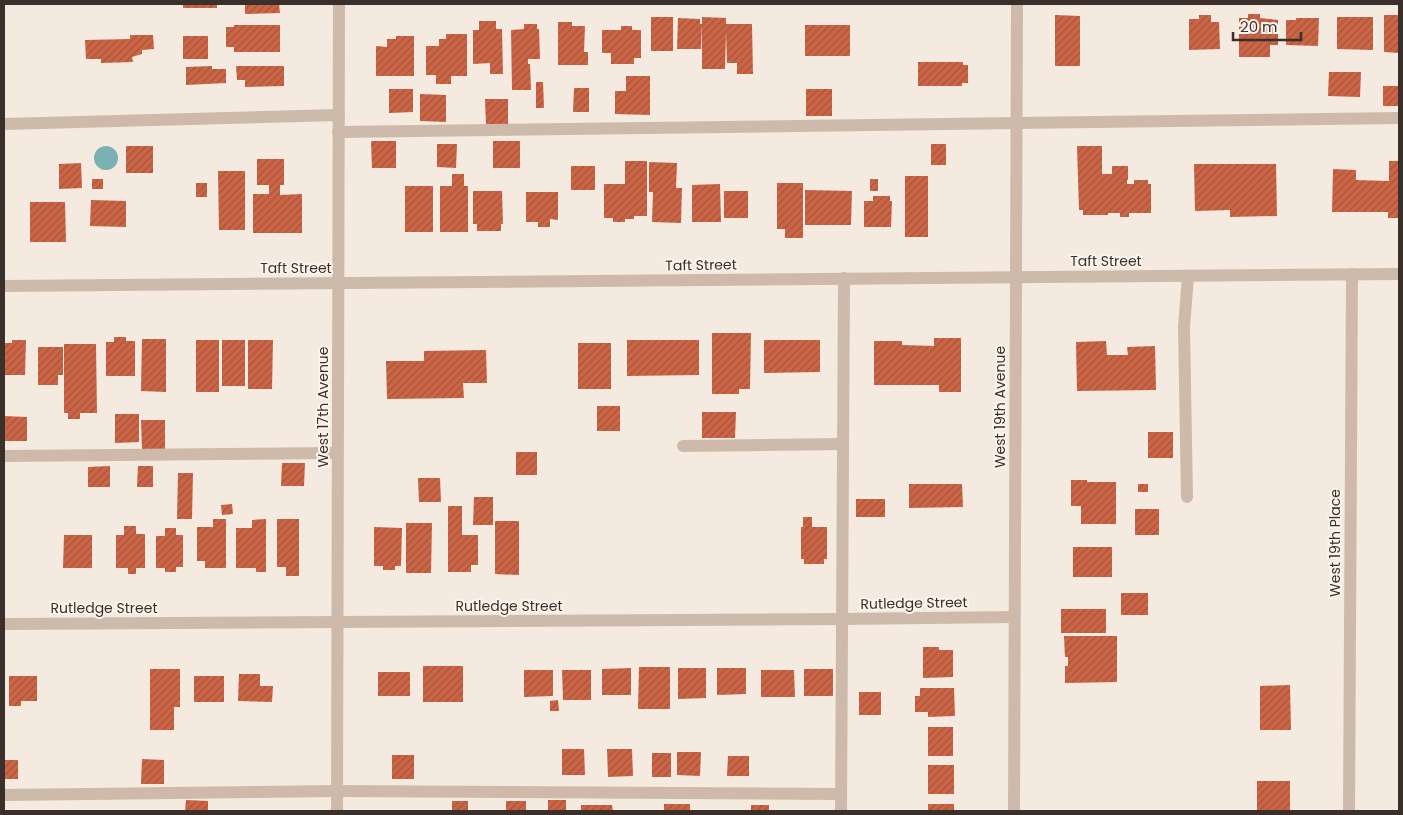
<svg xmlns="http://www.w3.org/2000/svg" width="1403" height="815" font-family="Poppins,sans-serif">
<defs>
<pattern id="building-hatch" width="6" height="6" patternUnits="userSpaceOnUse" patternTransform="scale(1.25)"><rect width="6" height="6" fill="#cb6546"/><path d="M-1 1l2-2M0 6l6-6M5 7l2-2" fill="none" stroke="#a6543b"/></pattern>
</defs>
<rect width="100%" height="100%" fill="#f4eadf"/>
<circle fill="#7cb1b3" cx="106" cy="158" r="12"/>
<g fill="url(#building-hatch)">
<rect x="183" y="4" width="34" height="4"/>
<polygon points="245,4 279,4 280,13 245,14"/>
<polygon points="1248,14 1260,14 1260,18 1278,20 1278,45 1270,45 1270,57 1239,57 1239,18 1248,18"/>
<polygon points="1055,15 1080,16 1080,66 1055,66"/>
<polygon points="1199,15 1211,15 1211,22 1219,22 1220,49 1189,50 1189,19 1199,19"/>
<polygon points="1384,15 1399,15 1399,53 1384,52"/>
<rect x="651" y="17" width="22" height="34"/>
<polygon points="702,17 726,18 726,24 752,24 753,74 737,74 737,63 727,63 726,31 725,69 702,69"/>
<polygon points="1337,17 1373,17 1373,50 1337,49"/>
<polygon points="678,18 700,19 700,24 702,24 701,49 677,49"/>
<polygon points="1296,18 1319,18 1318,46 1286,45 1286,20 1296,20"/>
<polygon points="479,21 496,21 496,29 502,29 503,74 490,74 490,63 473,64 473,30 479,30"/>
<polygon points="558,22 572,22 572,26 585,26 584,52 588,52 588,65 558,65"/>
<polygon points="524,24 537,24 537,29 539,29 540,59 528,59 528,64 530,64 531,90 512,90 511,30 524,29"/>
<polygon points="234,25 280,25 280,52 234,52 234,47 226,47 226,27 234,27"/>
<rect x="805" y="25" width="45" height="31"/>
<polygon points="621,26 632,26 632,30 641,30 641,58 634,58 634,64 611,64 611,53 602,53 602,30 621,30"/>
<polygon points="446,34 467,34 467,76 451,76 451,84 436,84 436,75 426,75 426,46 439,46 439,39 446,39"/>
<polygon points="130,35 153,35 154,49 142,50 142,54 132,57 133,62 101,63 101,59 86,59 85,40 130,39"/>
<rect x="183" y="36" width="25" height="23"/>
<polygon points="396,36 414,36 414,76 376,76 376,46 387,47 387,39 396,39"/>
<polygon points="918,62 963,62 963,65 968,65 968,83 962,83 962,86 918,86"/>
<polygon points="212,66 212,69 226,69 226,83 186,85 186,67"/>
<polygon points="236,66 284,66 284,86 245,87 245,80 237,80"/>
<polygon points="1329,72 1361,72 1360,97 1328,96"/>
<polygon points="626,76 650,76 650,115 615,114 615,91 626,91"/>
<polygon points="536,82 543,82 544,108 536,108"/>
<rect x="1383" y="86" width="16" height="20"/>
<polygon points="574,88 589,88 589,112 573,112"/>
<polygon points="389,89 413,89 413,112 389,113"/>
<rect x="806" y="89" width="26" height="27"/>
<polygon points="420,94 446,95 446,122 420,121"/>
<polygon points="485,99 508,99 508,124 486,124"/>
<polygon points="371,141 396,141 396,168 372,168"/>
<rect x="493" y="141" width="27" height="27"/>
<polygon points="437,144 457,144 456,168 437,167"/>
<rect x="931" y="144" width="15" height="21"/>
<rect x="126" y="146" width="27" height="27"/>
<polygon points="1077,146 1102,146 1102,174 1112,174 1112,166 1128,166 1128,180 1127,180 1127,184 1134,184 1134,180 1148,180 1148,184 1151,184 1151,213 1129,213 1129,217 1120,217 1120,213 1108,213 1108,215 1083,215 1083,210 1079,210"/>
<polygon points="257,159 284,159 284,185 280,185 280,195 302,194 302,233 253,233 253,194 269,194 269,185 257,185"/>
<polygon points="625,161 647,161 647,216 634,216 634,219 625,219 625,222 613,222 613,218 604,218 604,184 625,184"/>
<polygon points="1389,161 1399,161 1399,218 1388,218 1388,212 1332,212 1333,169 1356,170 1356,180 1389,181"/>
<polygon points="649,162 677,163 676,188 682,188 681,223 652,222 653,192 649,192"/>
<polygon points="81,163 82,188 59,189 59,164"/>
<polygon points="1194,164 1276,164 1277,216 1230,217 1230,210 1195,211"/>
<rect x="571" y="166" width="24" height="24"/>
<polygon points="218,171 245,171 245,230 219,230"/>
<polygon points="452,174 464,174 464,186 468,186 468,232 440,232 440,186 452,186"/>
<rect x="905" y="176" width="23" height="61"/>
<rect x="92" y="179" width="11" height="10"/>
<rect x="870" y="179" width="8" height="12"/>
<rect x="196" y="183" width="11" height="14"/>
<polygon points="777,183 803,183 803,238 785,238 785,229 777,229"/>
<polygon points="720,184 721,222 692,222 692,185"/>
<rect x="405" y="186" width="28" height="46"/>
<polygon points="805,190 852,191 851,225 805,225"/>
<polygon points="473,191 502,191 503,224 501,224 501,231 477,231 477,224 473,224"/>
<rect x="724" y="191" width="24" height="27"/>
<polygon points="526,192 558,192 558,220 550,219 550,227 538,227 538,222 526,222"/>
<polygon points="873,196 890,196 890,201 892,201 891,227 864,227 864,201 873,201"/>
<polygon points="91,200 126,201 126,227 90,226"/>
<polygon points="30,202 65,202 66,242 30,242"/>
<polygon points="712,333 751,333 750,389 739,389 739,394 712,394"/>
<polygon points="114,337 126,337 126,341 135,341 135,376 106,376 106,342 114,342"/>
<polygon points="934,338 961,338 961,392 939,392 939,385 874,385 874,341 902,341 902,345 934,346"/>
<polygon points="142,339 166,339 166,392 141,391"/>
<polygon points="12,340 26,340 25,375 4,375 4,343 12,343"/>
<rect x="196" y="340" width="23" height="52"/>
<rect x="222" y="340" width="23" height="46"/>
<polygon points="248,340 273,340 272,389 248,389"/>
<polygon points="627,340 699,340 699,375 627,376"/>
<polygon points="764,340 820,340 820,372 764,373"/>
<polygon points="1106,341 1107,355 1128,355 1127,347 1155,346 1156,390 1077,391 1076,342"/>
<rect x="578" y="343" width="33" height="46"/>
<polygon points="64,344 96,344 97,413 80,413 80,419 68,419 68,413 64,413"/>
<polygon points="38,347 63,347 63,375 58,375 58,385 38,385"/>
<polygon points="486,350 487,383 463,383 464,398 387,399 386,361 424,361 424,351"/>
<rect x="597" y="406" width="23" height="25"/>
<polygon points="702,412 736,412 735,438 702,438"/>
<polygon points="115,414 139,414 139,442 115,443"/>
<polygon points="4,416 27,417 27,441 4,441"/>
<polygon points="141,420 165,420 165,449 142,449"/>
<rect x="1148" y="432" width="25" height="26"/>
<rect x="516" y="452" width="21" height="23"/>
<polygon points="282,463 305,463 304,486 281,486"/>
<polygon points="110,466 110,487 88,487 88,467"/>
<polygon points="138,466 153,466 153,487 137,487"/>
<polygon points="178,473 193,473 192,519 177,519"/>
<polygon points="418,478 440,478 441,502 419,502"/>
<polygon points="1071,480 1087,480 1087,482 1116,482 1116,524 1081,524 1081,506 1071,506"/>
<polygon points="909,484 962,484 963,507 909,508"/>
<rect x="1138" y="484" width="10" height="8"/>
<polygon points="474,497 493,497 493,525 473,525"/>
<rect x="856" y="499" width="29" height="18"/>
<polygon points="232,504 233,514 222,515 221,505"/>
<polygon points="448,506 462,506 462,535 478,535 478,565 471,565 471,572 448,572"/>
<rect x="1135" y="509" width="24" height="26"/>
<polygon points="803,517 812,517 812,527 827,527 827,559 824,559 824,564 804,564 804,559 801,559 801,527 803,527"/>
<polygon points="213,519 226,519 226,568 205,568 205,561 197,561 197,527 213,527"/>
<polygon points="266,519 266,572 256,572 256,568 236,568 236,528 252,528 252,520"/>
<polygon points="277,519 299,519 299,576 286,576 286,567 277,567"/>
<polygon points="495,521 519,521 519,575 495,574"/>
<polygon points="406,523 432,523 431,573 406,573"/>
<polygon points="124,526 136,526 136,534 145,534 145,568 136,568 136,574 128,574 128,568 116,568 116,535 124,535"/>
<polygon points="374,527 402,528 401,566 395,566 395,570 383,570 383,566 374,566"/>
<polygon points="165,528 176,528 176,535 183,535 183,567 176,567 176,572 165,572 165,568 156,568 156,536 165,536"/>
<polygon points="64,535 92,535 92,568 63,568"/>
<rect x="1073" y="547" width="39" height="30"/>
<rect x="1121" y="593" width="27" height="22"/>
<rect x="1061" y="609" width="45" height="24"/>
<polygon points="1064,636 1117,636 1117,682 1065,683 1065,666 1068,666 1068,657 1065,657"/>
<polygon points="923,647 939,647 939,650 953,650 953,677 923,678"/>
<rect x="423" y="666" width="40" height="36"/>
<polygon points="639,667 670,667 670,709 638,709"/>
<polygon points="631,668 631,695 602,695 602,669"/>
<polygon points="678,668 706,668 706,698 678,699"/>
<polygon points="717,668 746,668 746,694 717,695"/>
<polygon points="150,669 180,669 180,707 174,707 174,730 150,730"/>
<rect x="804" y="669" width="29" height="27"/>
<polygon points="524,670 553,670 553,696 524,697"/>
<polygon points="562,670 591,670 591,700 563,700"/>
<polygon points="761,670 794,670 795,697 761,697"/>
<rect x="378" y="672" width="32" height="24"/>
<polygon points="239,674 260,674 260,686 273,686 272,702 238,701"/>
<polygon points="9,676 37,676 37,701 21,701 21,706 9,706"/>
<rect x="194" y="676" width="30" height="26"/>
<polygon points="1290,685 1291,730 1260,730 1260,686"/>
<polygon points="920,688 954,688 955,716 928,717 928,712 915,712 915,696 920,696"/>
<rect x="859" y="692" width="22" height="23"/>
<polygon points="558,700 559,711 550,711 550,701"/>
<rect x="928" y="727" width="25" height="29"/>
<polygon points="562,749 584,749 585,775 562,775"/>
<polygon points="607,749 632,749 633,776 608,777"/>
<polygon points="677,752 701,752 700,776 677,775"/>
<rect x="652" y="753" width="19" height="24"/>
<rect x="392" y="755" width="22" height="24"/>
<polygon points="728,756 749,756 749,776 727,776"/>
<polygon points="142,759 164,760 164,784 141,784"/>
<rect x="4" y="760" width="14" height="19"/>
<rect x="928" y="765" width="26" height="29"/>
<rect x="1257" y="781" width="33" height="30"/>
<polygon points="186,800 208,801 208,811 185,811"/>
<rect x="548" y="800" width="18" height="11"/>
<rect x="452" y="801" width="16" height="10"/>
<rect x="506" y="801" width="20" height="10"/>
<rect x="664" y="804" width="26" height="7"/>
<rect x="928" y="804" width="26" height="7"/>
<polygon points="581,805 612,805 613,811 581,811"/>
<rect x="751" y="805" width="18" height="6"/>
</g>
<g fill="none" stroke-linecap="round" stroke-linejoin="round">
<g stroke="#cdbaaa" stroke-width="12">
<polyline points="4,124 339,115"/>
<polyline points="338,132 1399,118"/>
<polyline points="4,286 1399,274"/>
<polyline points="683,446 843,444"/>
<polyline points="4,456 337,453"/>
<polyline points="1187,497 1184,327 1188,276"/>
<polyline points="4,624 842,619 1014,617"/>
<polyline points="4,795 337,791 841,794"/>
<polyline points="337,811 339,4"/>
<polyline points="841,811 844,278"/>
<polyline points="1014,811 1017,4"/>
<polyline points="1349,811 1352,274"/>
</g>
</g>
<g text-anchor="middle" stroke-width="4" stroke-linejoin="round" paint-order="stroke">
<g font-size="14" fill="#3a2f2a" stroke="#fbf4ec">
<text x="1106" y="266">Taft Street</text>
<text transform="translate(701 265) rotate(-1)" y="5">Taft Street</text>
<text x="296" y="273">Taft Street</text>
<text transform="translate(323 407) rotate(-90)" y="5">West 17th Avenue</text>
<text transform="translate(1000 407) rotate(-90)" y="5">West 19th Avenue</text>
<text transform="translate(1335 543) rotate(-90)" y="5">West 19th Place</text>
<text transform="translate(914 603) rotate(-1)" y="5">Rutledge Street</text>
<text x="509" y="611">Rutledge Street</text>
<text x="104" y="613">Rutledge Street</text>
</g>
</g>
<rect width="1403" height="815" fill="none" stroke="#3a2f2a" stroke-width="10"/>
<path d="M1233 32v8h68v-8" fill="none" stroke="#3a2f2a" stroke-width="2.5"/>
<text x="1240" y="32" font-size="15" fill="#3a2f2a" stroke="#fbf4ec" stroke-width="4" paint-order="stroke">20 m</text>
</svg>
